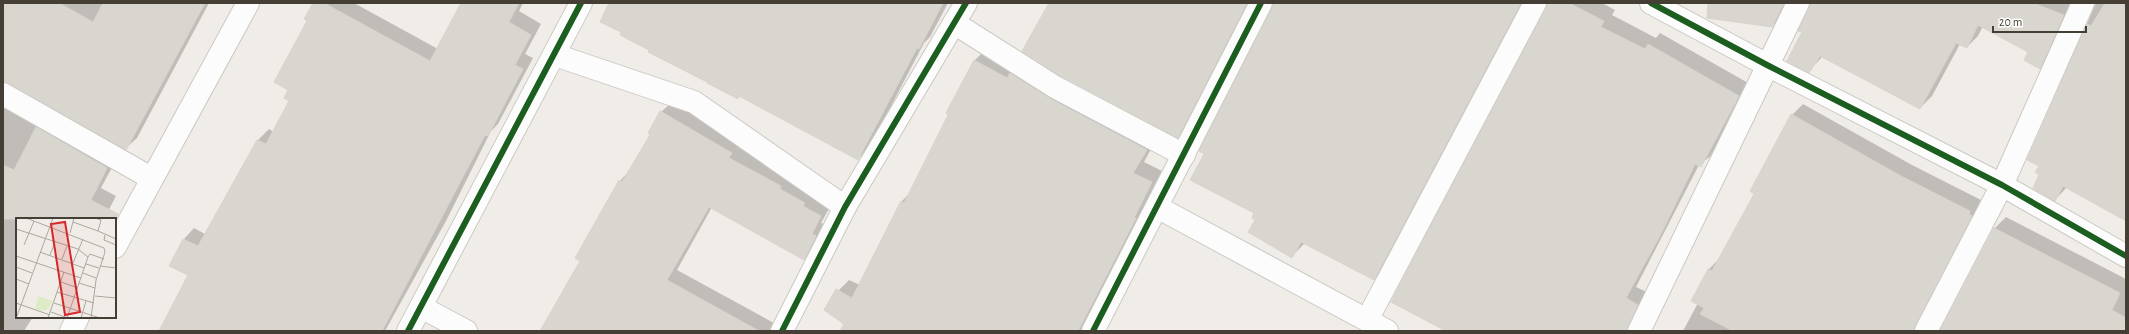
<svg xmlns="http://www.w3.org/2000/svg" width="2129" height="334" font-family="'Alegreya Sans',sans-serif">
<rect width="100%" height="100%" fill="#f0ede8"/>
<g fill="#0003">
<polygon points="3,3 209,3 137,138 126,148 10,82 3,81"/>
<polygon points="314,3 354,3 438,49 462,3 523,3 519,11 541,24 525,54 533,58 498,124 491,131 446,221 385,331 161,331 189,275 171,265 184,239 194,228 205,234 258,140 269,129 274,132 290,100 289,90"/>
<polygon points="607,3 948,3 930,37 924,43 869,148 858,159 740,96 738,98 601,21 609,5"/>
<polygon points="1050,3 1252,3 1189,125 1178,136"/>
<polygon points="1274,3 1525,3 1385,267 1374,279 1305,243 1292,256 1257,219 1256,213 1205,153"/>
<polygon points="1548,3 1602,3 1615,10 1612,15 1656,38 1660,33 1750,84 1712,155 1699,165 1636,287 1649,293 1633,331 1448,331"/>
<polygon points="1714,3 1789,3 1784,15 1772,26"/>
<polygon points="1811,3 2075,3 2051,56 2040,68 2029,52 1983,26 1978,36 1967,47 1960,44 1932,96 1920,108 1823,56 1809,71 1803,31"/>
<polygon points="2096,3 2126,3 2126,220 2067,187 2055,200 2041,174 2040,166 2028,160"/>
<polygon points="986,49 1157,138 1144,162 1162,171 1144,206 1146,207 1097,303 1081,331 841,331 845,323 838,291 849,280 860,285 902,201 910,193 950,114 947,113 975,60"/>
<polygon points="3,89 118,156 101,188 116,196 104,219 17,219 17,317 33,317 24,331 3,330"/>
<polygon points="672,102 741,143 739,148 791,175 831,205 821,223 826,225 814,248 804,259 712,207 677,270 774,323 769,331 542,331 582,260 620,181 630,170 651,134 661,112"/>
<polygon points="1803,104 1912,165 1981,200 1979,203 1982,205 1931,331 1683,331 1698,303 1709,269 1720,258 1756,193 1792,115"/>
<polygon points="2006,217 2126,279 2126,331 1941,331 1995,228"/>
</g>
<g fill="#d9d6d0" stroke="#d8d4cd">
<polygon points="3,3 59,3 93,22 103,3 205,3 126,150 9,83 3,82"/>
<polygon points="313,3 324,3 430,61 461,3 519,3 509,22 531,35 515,65 523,69 488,136 485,135 382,331 159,331 188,275 169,266 183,239 198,246 257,140 266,144 289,101 284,98 288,90 274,82 307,21 304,19"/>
<polygon points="609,3 943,3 919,49 917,48 858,160 739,96 738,99 707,83 707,82 648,52 649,50 620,35 621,32 600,22"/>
<polygon points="1049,3 1247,3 1178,138 1061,76 1022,51"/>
<polygon points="1273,3 1521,3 1374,280 1301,242 1292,258 1248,232 1255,220 1252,218 1254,213 1190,180 1204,154 1199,151"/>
<polygon points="1547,3 1569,3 1604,21 1601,27 1645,49 1648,44 1739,96 1701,167 1695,164 1662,232 1626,298 1638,305 1627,331 1446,331 1391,302"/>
<polygon points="1708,3 1784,3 1772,27 1707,18"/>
<polygon points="1810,3 2033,3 2064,15 2040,69 2024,60 2028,52 1978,25 1967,48 1956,43 1920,109 1820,56 1809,73 1787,61 1802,32 1798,31"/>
<polygon points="2105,3 2126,3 2126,221 2063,186 2055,201 2033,188 2039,175 2035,172 2039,166 2027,160 2087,24 2091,26"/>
<polygon points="974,60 1007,78 1010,73 1049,98 1147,150 1133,173 1152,182 1134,218 1136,218 1078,331 840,331 844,324 824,310 836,289 852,298 901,201 904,203 948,115 946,113"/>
<polygon points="660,111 732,153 729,158 781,186 780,189 805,203 803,206 821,216 812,234 816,236 804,260 709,207 667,280 759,331 540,331 580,261 575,258 619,180 622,182 650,135 648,133"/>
<polygon points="1791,114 1901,176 1970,211 1969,214 1972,216 1914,331 1733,331 1700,314 1704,308 1691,301 1708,269 1712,271 1754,194 1750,191"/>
<polygon points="36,127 107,168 91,200 118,214 116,219 3,219 3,165 14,170"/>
<polygon points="1994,228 2120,293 2112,310 2126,318 2126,331 1940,331"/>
</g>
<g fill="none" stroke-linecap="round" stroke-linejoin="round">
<defs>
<g id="street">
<polyline points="1651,3 1767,65 2002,185 2126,256"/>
<polyline points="954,23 1055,87 1184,155"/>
<polyline points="555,55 694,102 845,207"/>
<polyline points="3,94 151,178"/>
<polyline points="1157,207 1387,331"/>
<polyline points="115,247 248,3"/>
<polyline points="421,307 466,331"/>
<polyline points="1367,320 1535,3"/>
<polyline points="71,331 78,317"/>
<polyline points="408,331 581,3"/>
<polyline points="782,331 845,207 966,3"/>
<polyline points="1093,331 1261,3"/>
<polyline points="1639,331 1798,3"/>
<polyline points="1926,331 2002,185 2083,3"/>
</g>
</defs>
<use href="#street" stroke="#ccc9c4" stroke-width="24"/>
<use href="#street" stroke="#fdfcfc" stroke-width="22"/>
<defs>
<g id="cycleway">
<polyline points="1651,3 1767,65 2002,185 2126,256"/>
<polyline points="408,331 581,3"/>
<polyline points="782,331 845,207 966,3"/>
<polyline points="1093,331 1261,3"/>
</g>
</defs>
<use href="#cycleway" stroke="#fff" stroke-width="8"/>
<use href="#cycleway" stroke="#1b5e20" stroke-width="6"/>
</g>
<g transform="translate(16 218)">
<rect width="100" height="100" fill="#f0ede8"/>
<path d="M22 78 37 83 32 91 27 93 19 91Z" fill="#ddebc6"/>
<path fill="none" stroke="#aca7a0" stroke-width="1" d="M10 0 88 30 89 34 80 62 75 100M57 4 82 13 85 2 79 0M0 11 62 31 72 39 51 100M82 13 100 21M54 15 58 0M89 17 88 22 100 27M8 27 18 3M24 34 68 50M34 37 39 24M0 38 65 60M72 39 74 36 88 41M46 41 51 28M57 45 67 21M70 46 83 50M84 48 100 50M0 49 16 55M67 55 80 60M0 61 13 66M45 64 62 70M63 65 79 70M41 74 78 85M79 78 100 80M0 85 34 97M38 85 84 100M35 94 52 100M1 98 37 0M32 100 48 54M65 100 70 83"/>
<path fill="#d62828" fill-opacity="0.15" stroke="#d62828" stroke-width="2" d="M49 4 64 94 49 97 35 6Z"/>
<rect width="100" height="100" fill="none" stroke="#453e34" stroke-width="2"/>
</g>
<rect width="2129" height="334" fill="none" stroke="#453e34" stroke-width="8"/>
<path d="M1993 26v6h93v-6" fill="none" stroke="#453e34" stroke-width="2"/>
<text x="1999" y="26" font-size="12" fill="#453e34" stroke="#ffffff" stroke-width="3" paint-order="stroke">20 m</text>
</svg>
